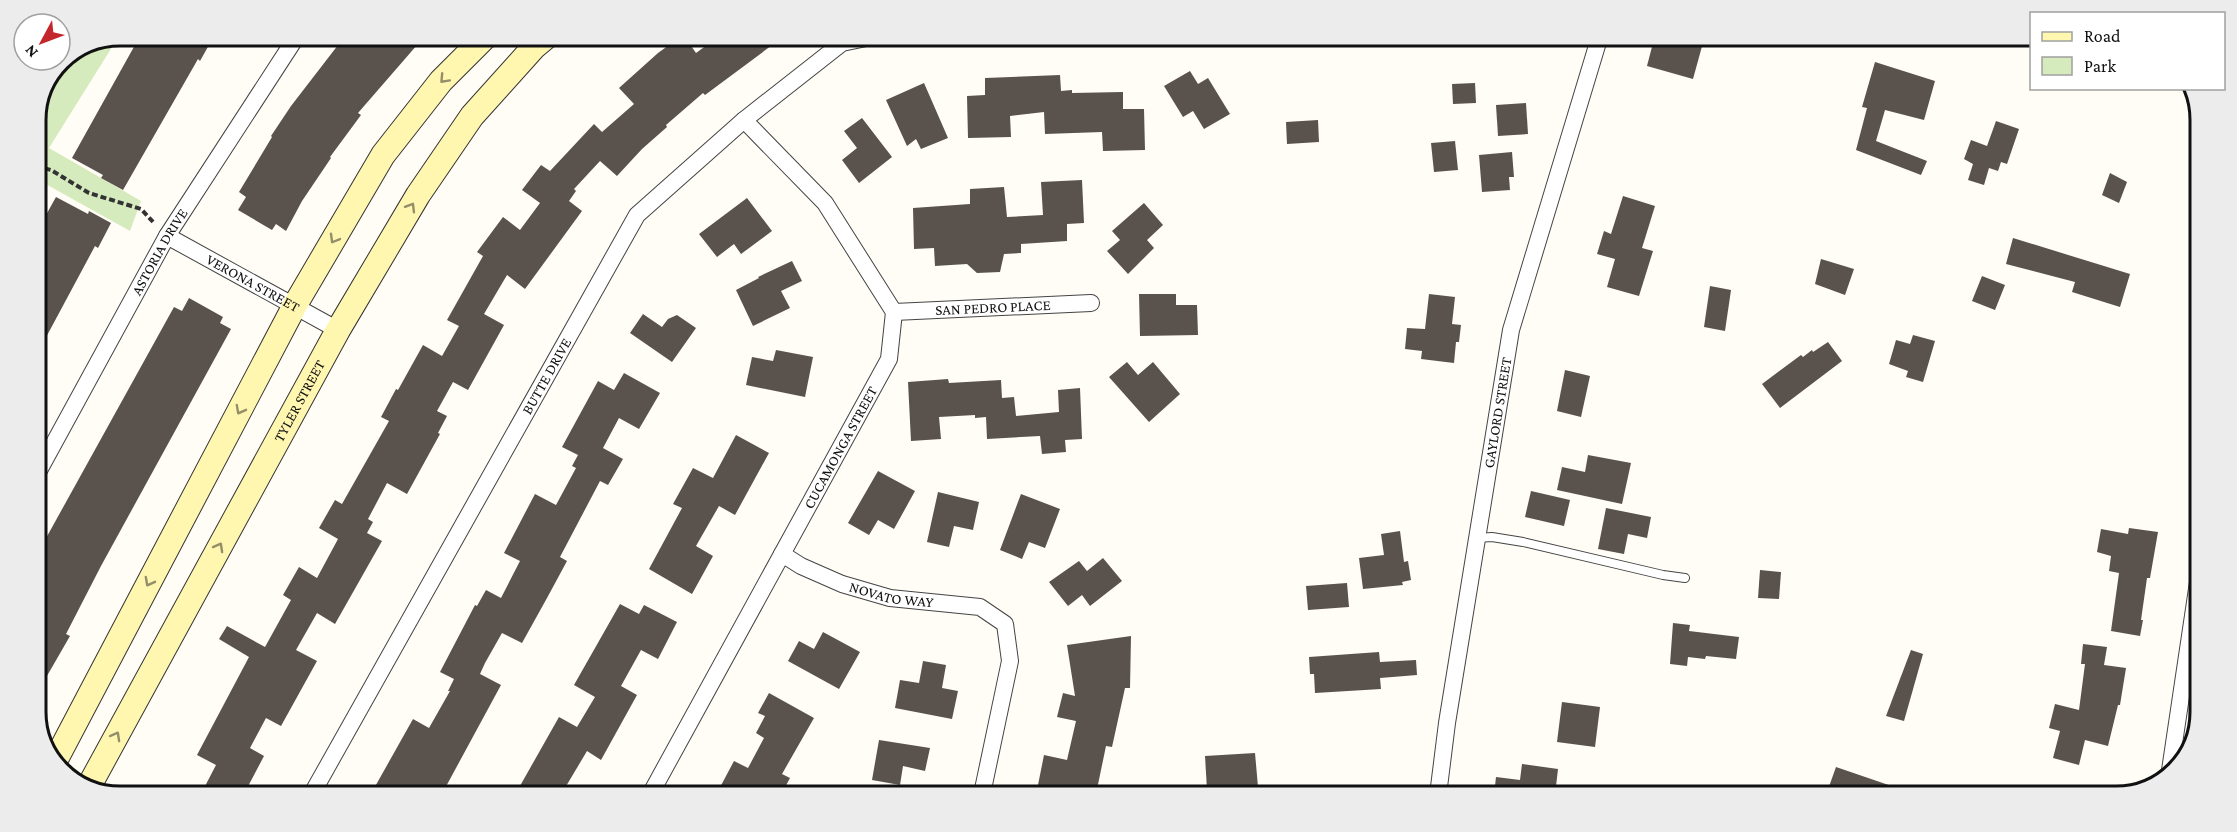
<svg xmlns="http://www.w3.org/2000/svg" width="2237" height="832" font-family="'Crimson Pro',serif">
<rect width="100%" height="100%" fill="#fffdf5"/>
<polygon fill="#d5ebbd" points="119,36 49,148 141,201 130,231 42,182 36,191 36,115 61,60"/>
<g fill="#5a524d">
<polygon points="140,36 214,36 200,61 198,59 123,190 101,178 103,175 72,158"/>
<polygon points="345,36 424,37 358,113 361,115 330,157 331,158 302,201 286,231 276,224 272,230 238,210 246,197 239,192 272,137 271,136 291,106"/>
<polygon points="680,37 685,37 696,53 718,37 783,37 705,95 703,93 666,125 667,127 642,149 617,176 600,161 574,189 576,191 569,201 582,211 525,289 507,275 484,314 504,325 468,390 453,382 437,411 447,416 438,433 440,434 407,494 387,483 368,519 373,522 367,533 382,541 335,624 317,613 296,650 317,661 281,726 266,718 250,748 264,756 245,792 202,792 216,765 197,755 249,657 219,639 227,626 265,647 291,600 283,595 299,567 317,578 338,539 319,528 335,500 342,504 389,421 381,417 396,389 398,390 423,345 442,356 459,326 447,320 483,256 477,252 503,217 520,230 540,203 522,190 541,165 550,171 594,124 602,132 634,104 619,88 658,53"/>
<polygon points="1654,39 1704,39 1693,79 1647,66"/>
<polygon points="1875,62 1935,81 1924,120 1885,110 1876,141 1927,161 1921,175 1856,150 1867,108 1862,107"/>
<polygon points="1190,71 1198,84 1208,78 1230,114 1204,129 1193,111 1183,117 1164,86"/>
<polygon points="1060,75 1061,91 1072,90 1072,93 1123,92 1123,109 1144,109 1145,150 1103,151 1102,132 1045,134 1044,112 1010,116 1011,137 968,138 967,96 985,95 985,78"/>
<polygon points="924,83 948,138 921,149 916,139 907,146 886,100"/>
<polygon points="1475,83 1476,103 1453,104 1452,84"/>
<polygon points="1526,103 1528,134 1498,136 1496,105"/>
<polygon points="862,118 892,157 859,183 842,160 857,148 844,131"/>
<polygon points="1318,120 1319,142 1287,144 1286,122"/>
<polygon points="1996,121 2019,129 2007,164 2001,162 1998,171 1989,168 1984,185 1968,180 1973,164 1964,159 1971,140 1987,146"/>
<polygon points="1455,141 1458,170 1434,172 1431,143"/>
<polygon points="1512,152 1514,177 1509,177 1510,190 1482,192 1479,155"/>
<polygon points="2110,173 2127,182 2119,203 2102,195"/>
<polygon points="1082,180 1084,223 1067,224 1067,241 1021,244 1021,253 1004,254 1000,272 977,273 967,264 935,266 934,248 914,249 913,208 970,204 970,189 1004,187 1007,217 1043,215 1041,182"/>
<polygon points="1623,196 1655,206 1642,248 1653,251 1639,296 1607,287 1615,259 1597,254 1604,231 1611,234"/>
<polygon points="56,197 88,214 89,211 111,223 98,248 95,246 36,356 36,233"/>
<polygon points="747,198 772,231 741,254 734,244 717,257 699,234"/>
<polygon points="1144,203 1163,225 1147,240 1154,248 1128,274 1107,251 1120,240 1112,231"/>
<polygon points="2013,238 2130,274 2120,307 2072,292 2075,282 2006,264"/>
<polygon points="1821,259 1854,269 1845,295 1815,284"/>
<polygon points="792,261 802,281 781,291 790,308 753,326 736,290 759,278 758,277"/>
<polygon points="1982,276 2005,285 1995,310 1972,301"/>
<polygon points="1710,286 1731,290 1725,331 1704,327"/>
<polygon points="1139,294 1176,294 1176,305 1197,305 1198,335 1140,336"/>
<polygon points="1429,294 1455,297 1452,324 1461,325 1459,342 1456,342 1454,363 1421,359 1422,351 1405,349 1407,328 1425,329"/>
<polygon points="189,298 223,317 220,323 231,329 101,566 66,634 70,636 36,695 36,564 43,551 40,549 174,307 182,311"/>
<polygon points="643,314 662,327 668,319 677,315 696,328 672,362 630,333"/>
<polygon points="1913,335 1935,341 1923,382 1906,377 1908,371 1889,364 1896,340 1910,344"/>
<polygon points="1828,342 1842,361 1780,408 1762,384 1801,355 1803,357 1812,350 1813,352"/>
<polygon points="776,350 813,357 805,397 746,385 752,357 773,361"/>
<polygon points="1127,362 1138,375 1153,362 1180,394 1149,422 1109,377"/>
<polygon points="1565,370 1590,376 1581,417 1557,411"/>
<polygon points="624,373 660,393 639,429 619,418 603,448 623,459 608,485 600,481 560,557 567,561 547,598 522,643 502,633 485,663 480,674 501,685 443,792 372,792 413,719 429,728 450,691 448,691 454,679 440,672 475,605 477,606 486,590 501,598 520,561 504,553 535,494 556,505 576,468 572,466 578,455 562,447 598,381 614,390"/>
<polygon points="948,379 949,383 1001,380 1002,398 1014,397 1016,416 1059,412 1058,390 1080,388 1082,439 1065,440 1066,452 1042,454 1040,436 987,439 986,417 975,418 975,415 939,417 941,439 911,441 908,382"/>
<polygon points="736,435 769,453 735,515 719,506 696,546 713,556 692,594 649,569 682,508 673,504 693,468 713,478"/>
<polygon points="1588,455 1631,463 1622,504 1557,490 1562,467 1585,472"/>
<polygon points="878,471 915,491 894,529 878,520 869,535 848,523"/>
<polygon points="1531,491 1570,500 1564,526 1525,517"/>
<polygon points="938,492 979,502 973,530 954,526 949,547 927,542"/>
<polygon points="1021,494 1060,509 1045,548 1029,542 1022,559 1000,550"/>
<polygon points="1606,508 1651,517 1647,538 1628,534 1624,554 1598,549"/>
<polygon points="2129,528 2158,532 2150,578 2147,578 2141,620 2143,620 2140,636 2111,631 2119,573 2109,571 2111,556 2097,552 2101,529 2128,534"/>
<polygon points="1400,531 1404,562 1408,561 1411,580 1402,582 1403,585 1363,589 1359,558 1384,555 1381,534"/>
<polygon points="1103,558 1122,581 1090,606 1082,595 1068,606 1049,582 1079,561 1087,571"/>
<polygon points="1760,570 1781,572 1779,599 1758,598"/>
<polygon points="1347,583 1349,607 1308,610 1306,586"/>
<polygon points="620,604 639,614 644,605 677,622 658,659 641,650 621,686 637,695 601,760 587,751 562,793 516,793 559,717 577,727 595,697 574,685"/>
<polygon points="1673,623 1690,625 1689,631 1739,637 1736,659 1706,656 1705,659 1688,657 1687,666 1670,664"/>
<polygon points="823,632 860,652 839,689 788,661 799,641 814,649"/>
<polygon points="1131,636 1130,688 1125,688 1112,747 1106,746 1096,794 1053,794 1054,788 1038,785 1044,755 1067,760 1076,721 1057,717 1063,693 1075,696 1067,645"/>
<polygon points="2083,644 2107,647 2104,665 2126,668 2120,705 2118,705 2108,746 2085,740 2079,765 2053,758 2060,731 2049,728 2055,704 2079,710 2085,664 2081,664"/>
<polygon points="1911,650 1923,654 1904,721 1886,716"/>
<polygon points="1379,652 1380,662 1416,660 1417,675 1380,678 1381,689 1315,693 1314,674 1310,674 1309,657"/>
<polygon points="923,661 946,665 942,688 958,691 952,719 895,708 900,680 919,683"/>
<polygon points="769,693 814,718 782,774 790,778 782,793 717,793 734,761 748,768 764,738 756,733 765,716 758,713"/>
<polygon points="1562,702 1600,707 1595,747 1557,742"/>
<polygon points="879,740 930,748 925,771 903,766 900,785 872,780"/>
<polygon points="1255,753 1258,787 1207,790 1205,756"/>
<polygon points="1522,764 1558,769 1555,795 1494,795 1496,777 1520,780"/>
<polygon points="1836,767 1912,793 1911,796 1826,795"/>
</g>
<g fill="none" stroke-linecap="round" stroke-linejoin="round">
<defs>
<polyline id="service" points="1477,538 1492,537 1523,542 1663,575 1685,578"/>
<g id="minor">
<path id="s1" d="M167 236 338 330"/>
<path id="s2" d="M894 312 1091 303"/>
<path id="s3" d="M36 476 167 236 297 36"/>
<path id="s4" d="M782 554 801 566 842 584 890 598 980 607 1005 624 1010 661 982 794"/>
<polyline points="2169,777 2198,582"/>
<path id="s5" d="M313 792 637 215 744 120 842 43 866 38"/>
<path id="s6" d="M651 793 889 359 894 312 825 203 744 120"/>
<path id="s7" d="M1438 795 1447 723 1511 330 1599 39"/>
</g>
<g id="secondary">
<polyline points="54,763 295,305 383,155 441,81 485,37"/>
<path id="s8" d="M88 788 338 330 418 195 472 116 534 47 546 37"/>
</g>
</defs>
<use href="#service" stroke="#444" stroke-width="10"/>
<use href="#minor" stroke="#444" stroke-width="18"/>
<use href="#secondary" stroke="#333" stroke-width="26"/>
<polyline stroke="#333" stroke-width="4" stroke-dasharray="6 3" stroke-linecap="butt" points="36,166 51,170 89,193 141,209 155,224"/>
<use href="#service" stroke="#fff" stroke-width="8"/>
<use href="#minor" stroke="#fff" stroke-width="16"/>
<use href="#secondary" stroke="#fff6b0" stroke-width="24"/>
</g>
<defs><path id="oneway-chevron" d="M-2-3.5L2.5 0L-2 3.5" fill="none" stroke-width="1.6" stroke-linecap="round" stroke-linejoin="round" transform="scale(1.5)"/></defs>
<g stroke="#948f68">
<use href="#oneway-chevron" transform="translate(444 79) rotate(133)"/>
<use href="#oneway-chevron" transform="translate(411 207) rotate(-59)"/>
<use href="#oneway-chevron" transform="translate(334 239) rotate(120)"/>
<use href="#oneway-chevron" transform="translate(240 410) rotate(118)"/>
<use href="#oneway-chevron" transform="translate(219 547) rotate(-61)"/>
<use href="#oneway-chevron" transform="translate(149 582) rotate(118)"/>
<use href="#oneway-chevron" transform="translate(116 736) rotate(-61)"/>
</g>
<g text-anchor="middle" stroke-width="6" stroke-linejoin="round" paint-order="stroke">
<g font-size="15" fill="#111" stroke="#fff">
<text dy="5" stroke="none"><textPath href="#s3" startOffset="256">ASTORIA DRIVE</textPath></text>
<text dy="5" stroke="none"><textPath href="#s1" startOffset="98">VERONA STREET</textPath></text>
<text dy="5" stroke="none"><textPath href="#s2" startOffset="99">SAN PEDRO PLACE</textPath></text>
<text dy="5" stroke="none"><textPath href="#s5" startOffset="477">BUTTE DRIVE</textPath></text>
<text dy="5" stroke="none"><textPath href="#s8" startOffset="441">TYLER STREET</textPath></text>
<text dy="5" stroke="none"><textPath href="#s7" startOffset="387">GAYLORD STREET</textPath></text>
<text dy="5" stroke="none"><textPath href="#s6" startOffset="394">CUCAMONGA STREET</textPath></text>
<text dy="5" stroke="none"><textPath href="#s4" startOffset="118">NOVATO WAY</textPath></text>
</g>
</g>
<path d="M0 0H2237V832H0ZM120 46H2116A74 74 0 0 1 2190 120V712A74 74 0 0 1 2116 786H120A74 74 0 0 1 46 712V120A74 74 0 0 1 120 46Z" fill="#ececec" fill-rule="evenodd"/>
<path fill="none" stroke="#111" stroke-width="3" d="M120 46H2116A74 74 0 0 1 2190 120V712A74 74 0 0 1 2116 786H120A74 74 0 0 1 46 712V120A74 74 0 0 1 120 46Z"/>
<rect x="2030" y="12" width="195" height="78" fill="#ffffff" stroke="#a0a0a0" stroke-width="1.5"/>
<rect x="2042" y="32" width="30" height="9" fill="#fff6b0" stroke="#a0a0a0" stroke-width="1.5"/>
<text x="2084" y="42" font-size="18" fill="#111111">Road</text>
<rect x="2042" y="57" width="30" height="18" fill="#d5ebbd" stroke="#a0a0a0" stroke-width="1.5"/>
<text x="2084" y="72" font-size="18" fill="#111111">Park</text>
<g transform="translate(42 42) rotate(229)"><circle r="28" fill="#ffffff" stroke="#a0a0a0" stroke-width="1.5"/>
<path d="M0-4.5L10 22L0 15L-10 22Z" fill="#c4262e"/>
<text y="-9" font-size="16" font-weight="bold" text-anchor="middle" fill="#111111">N</text>
</g>
</svg>
